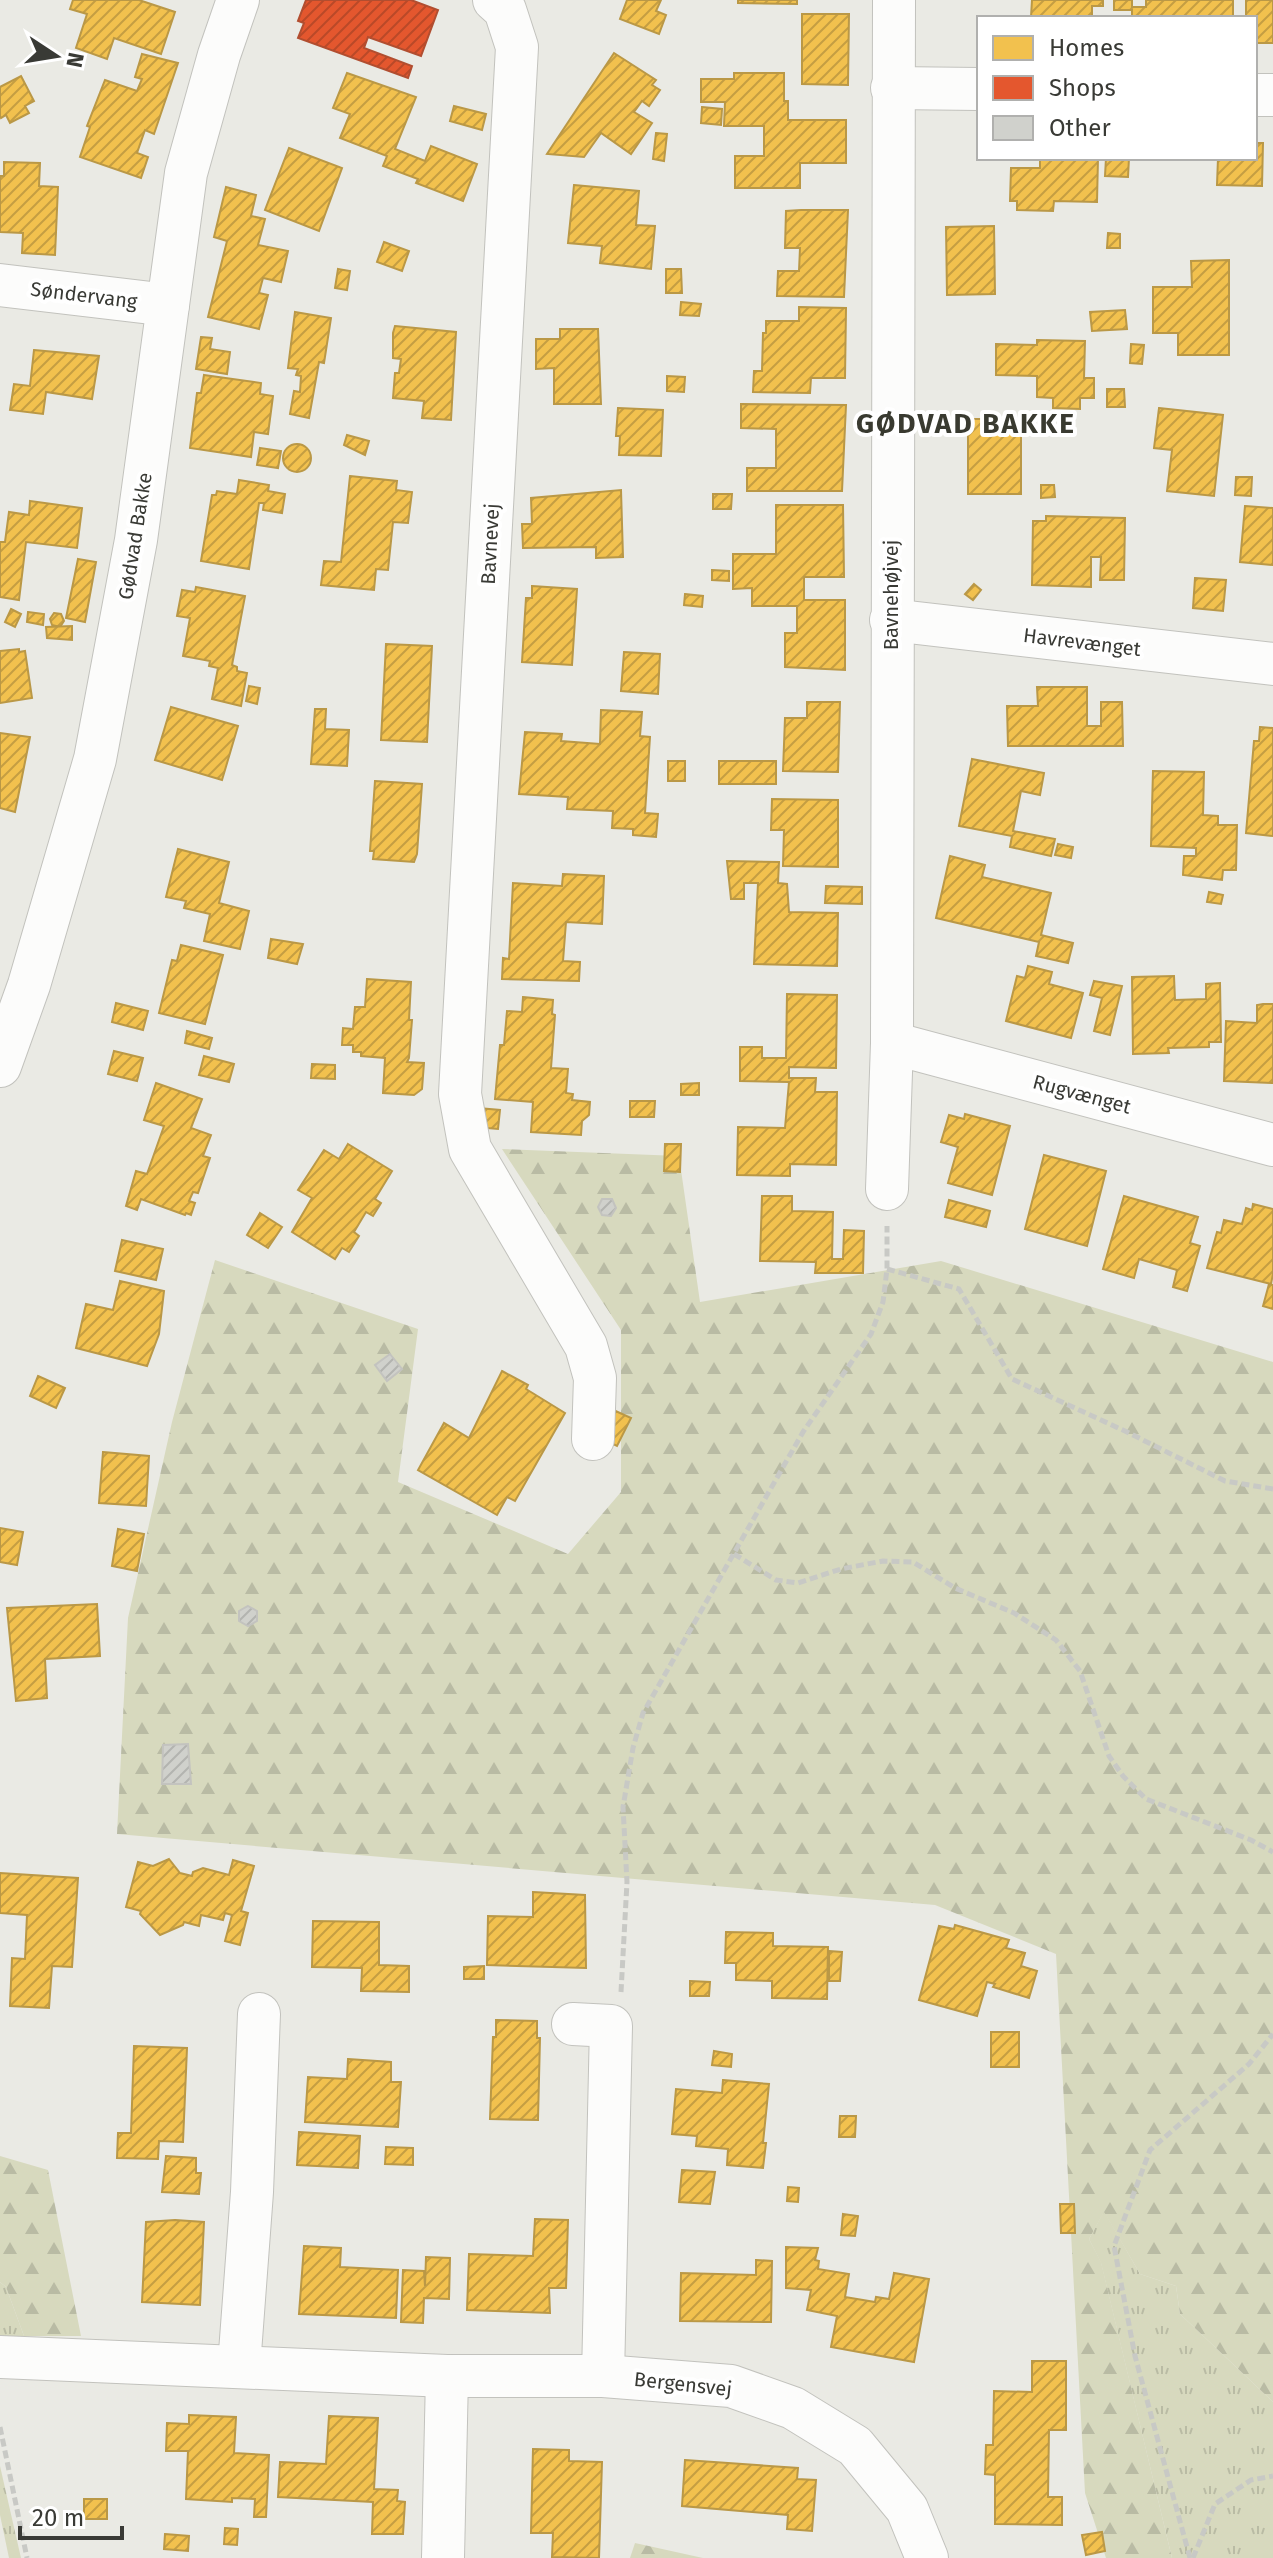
<svg xmlns="http://www.w3.org/2000/svg" width="1273" height="2558" font-family="'Fira Sans',sans-serif">
<defs>
<pattern id="grass-tufts" width="24" height="20" patternUnits="userSpaceOnUse" patternTransform="scale(2)"><rect width="24" height="20" fill="#d7d9be"/><path d="M3 7l-1-3M5 7V3M7 7l1-3M15 17l-1-3M17 17v-4M19 17l1-3" fill="none" stroke="#b9bba4"/></pattern>
<pattern id="forest-firs" width="22" height="20" patternUnits="userSpaceOnUse" patternTransform="scale(2)"><rect width="22" height="20" fill="#d7d9be"/><path d="M5 1l3.5 6h-7zM16 11l3.5 6h-7z" fill="#b9bba4"/></pattern>
<pattern id="homes-hatch" width="6" height="6" patternUnits="userSpaceOnUse" patternTransform="scale(2)"><rect width="6" height="6" fill="#f2c14e"/><path d="M-1 1l2-2M0 6l6-6M5 7l2-2" fill="none" stroke="#c59e42"/></pattern>
<pattern id="shops-hatch" width="6" height="6" patternUnits="userSpaceOnUse" patternTransform="scale(2)"><rect width="6" height="6" fill="#e4572e"/><path d="M-1 1l2-2M0 6l6-6M5 7l2-2" fill="none" stroke="#ba4928"/></pattern>
<pattern id="building-hatch" width="6" height="6" patternUnits="userSpaceOnUse" patternTransform="scale(2)"><rect width="6" height="6" fill="#d0d1cc"/><path d="M-1 1l2-2M0 6l6-6M5 7l2-2" fill="none" stroke="#b3b4b0"/></pattern>
</defs>
<rect width="100%" height="100%" fill="#eaeae4"/>
<g fill="url(#grass-tufts)">
<polygon points="1104,2211 1140,2274 1176,2286 1180,2314 1273,2402 1273,2558 1172,2558 1101,2263 1089,2239"/>
<polygon points="0,2282 6,2287 24,2336 0,2337"/>
<polygon points="0,2466 21,2558 9,2558 0,2515"/>
</g>
<g fill="url(#forest-firs)">
<polygon points="502,1149 679,1156 700,1302 941,1261 1273,1362 1273,2402 1180,2314 1176,2286 1140,2274 1104,2212 1089,2239 1101,2262 1172,2558 1106,2558 1085,2493 1056,1954 935,1905 117,1834 128,1618 172,1422 215,1260 418,1329 398,1482 568,1554 621,1492 621,1330"/>
<polygon points="0,2156 48,2170 81,2336 24,2336 6,2287 0,2282"/>
<polygon points="635,2543 703,2558 630,2558"/>
</g>
<g fill="url(#homes-hatch)" stroke="#ba9846" stroke-width="2">
<polygon points="73,0 139,0 175,12 161,54 114,38 107,59 76,48 87,14 70,9"/>
<polygon points="627,0 661,0 656,11 666,15 659,34 620,19"/>
<polygon points="738,0 797,0 797,4 738,3"/>
<polygon points="1032,0 1103,0 1103,6 1092,6 1092,18 1031,17"/>
<polygon points="1114,0 1132,0 1132,7 1146,7 1146,0 1233,0 1233,18 1132,18 1132,10 1114,10"/>
<polygon points="1246,0 1273,0 1273,43 1255,43 1255,18 1246,18"/>
<polygon points="802,14 849,14 848,85 802,84"/>
<polygon points="614,53 656,80 652,85 660,90 649,106 642,101 634,112 652,123 631,154 601,133 584,157 547,154"/>
<polygon points="142,54 178,63 154,134 145,130 137,153 148,157 141,178 80,157 90,127 87,126 105,80 137,91 142,79 135,77"/>
<polygon points="347,73 416,97 395,149 425,161 431,146 477,164 463,201 416,183 418,179 383,166 387,156 340,138 350,114 333,108"/>
<polygon points="734,73 784,73 784,101 788,101 788,120 846,120 846,163 800,163 800,188 735,188 735,156 764,156 764,126 724,126 725,102 701,102 701,79 734,79"/>
<polygon points="21,76 34,101 25,106 29,113 10,123 6,115 1,118 0,116 0,87"/>
<polygon points="454,106 486,114 482,130 450,121"/>
<polygon points="702,107 722,109 721,125 701,123"/>
<polygon points="656,133 667,134 664,161 653,159"/>
<polygon points="1255,143 1263,143 1262,186 1217,185 1218,158 1255,158"/>
<polygon points="289,148 342,168 319,231 265,210"/>
<polygon points="1040,158 1098,158 1097,202 1054,201 1053,211 1017,210 1017,201 1010,201 1011,168 1040,168"/>
<polygon points="1106,158 1129,158 1128,177 1105,176"/>
<polygon points="4,162 40,163 39,186 58,187 55,255 22,253 23,233 0,232 0,176 4,176"/>
<polygon points="574,185 639,191 636,225 655,226 651,269 600,263 602,246 568,243"/>
<polygon points="226,187 256,195 251,216 265,219 258,245 288,251 281,282 263,278 259,293 268,295 259,329 208,317 227,241 214,237"/>
<polygon points="801,210 848,210 844,297 777,296 778,271 799,271 800,248 785,248 786,211"/>
<polygon points="994,226 995,294 947,295 946,227"/>
<polygon points="1108,233 1120,234 1120,248 1107,248"/>
<polygon points="384,242 409,251 402,271 377,262"/>
<polygon points="1229,260 1229,355 1178,355 1178,333 1153,333 1153,287 1192,287 1191,261"/>
<polygon points="338,269 350,271 347,290 335,288"/>
<polygon points="666,269 681,269 682,293 666,293"/>
<polygon points="681,302 701,304 699,316 680,315"/>
<polygon points="799,307 846,308 845,378 811,378 810,393 753,392 754,371 762,371 763,333 766,333 766,321 799,321"/>
<polygon points="1125,310 1127,329 1092,331 1090,312"/>
<polygon points="295,312 331,318 324,363 319,362 309,418 290,414 294,391 300,392 301,376 296,375 298,369 288,368"/>
<polygon points="395,326 456,332 451,420 422,418 424,401 393,398 395,373 399,373 401,359 393,358 393,333"/>
<polygon points="560,329 598,329 601,404 554,404 554,368 536,369 536,339 560,339"/>
<polygon points="201,337 212,338 210,349 230,352 227,374 196,369"/>
<polygon points="1037,340 1085,341 1084,378 1094,378 1094,398 1080,398 1080,409 1053,408 1053,398 1037,397 1037,376 996,375 996,344 1037,345"/>
<polygon points="1131,344 1144,345 1142,364 1130,363"/>
<polygon points="34,350 99,356 92,399 46,392 43,414 10,410 14,384 30,386"/>
<polygon points="204,375 261,383 260,394 273,396 268,434 254,432 251,457 190,448 197,393 201,393"/>
<polygon points="667,376 685,377 684,392 667,391"/>
<polygon points="1107,389 1124,389 1125,407 1107,407"/>
<polygon points="741,404 846,405 842,491 747,491 747,468 776,468 776,429 741,428"/>
<polygon points="618,408 663,410 661,456 619,455 620,436 616,436"/>
<polygon points="1159,408 1223,415 1214,496 1167,491 1172,450 1154,448"/>
<rect x="968" y="419" width="53" height="75"/>
<polygon points="347,435 369,441 365,455 344,445"/>
<circle cx="297" cy="458" r="14"/>
<polygon points="260,448 281,451 278,468 257,465"/>
<polygon points="350,476 397,481 396,490 412,492 408,523 393,522 388,570 376,569 374,590 321,585 324,561 341,562"/>
<polygon points="1236,477 1252,477 1251,496 1235,495"/>
<polygon points="239,480 269,485 268,491 285,494 282,513 263,510 264,503 259,503 249,569 201,561 212,495 216,495 217,491 237,494"/>
<polygon points="1041,485 1054,485 1055,497 1041,498"/>
<polygon points="621,490 623,557 596,558 596,547 523,548 522,524 532,524 531,498"/>
<polygon points="713,494 732,494 731,509 713,509"/>
<polygon points="30,501 82,508 77,548 26,542 19,600 0,597 0,542 5,542 9,512 29,515"/>
<polygon points="776,505 843,505 844,577 804,577 804,600 845,600 845,670 785,667 785,633 797,633 797,606 752,606 752,588 733,589 733,554 776,554"/>
<polygon points="1245,506 1273,508 1273,565 1240,562"/>
<polygon points="1046,516 1125,518 1124,580 1100,580 1101,557 1091,557 1091,587 1032,585 1033,521 1046,521"/>
<polygon points="78,559 96,562 85,622 66,618"/>
<polygon points="712,570 729,571 729,581 712,580"/>
<polygon points="1195,578 1226,580 1223,611 1193,608"/>
<polygon points="974,584 981,590 973,600 965,594"/>
<polygon points="532,586 577,589 572,665 522,662 526,598 532,598"/>
<polygon points="196,587 245,596 232,665 237,667 237,671 247,673 241,706 212,699 218,668 209,666 210,661 183,656 190,618 177,616 182,590 195,592"/>
<polygon points="685,594 703,596 702,607 684,605"/>
<polygon points="11,609 21,614 15,627 5,622"/>
<polygon points="28,612 44,614 43,625 27,622"/>
<polygon points="54,613 61,614 64,621 60,627 52,625 50,619"/>
<polygon points="72,626 72,640 47,638 46,627"/>
<polygon points="386,644 432,646 427,742 381,740"/>
<polygon points="19,649 19,652 25,651 32,698 0,703 0,651"/>
<polygon points="624,652 660,654 658,694 621,691"/>
<polygon points="249,686 260,688 257,704 246,701"/>
<polygon points="1037,687 1087,687 1087,726 1101,726 1101,702 1122,702 1123,746 1008,746 1007,706 1038,706"/>
<polygon points="807,702 840,702 838,772 783,771 785,718 807,718"/>
<polygon points="171,707 238,726 222,780 155,760"/>
<polygon points="315,709 326,709 325,729 349,730 347,766 311,764"/>
<polygon points="601,710 642,712 640,736 650,737 645,813 658,814 656,837 633,835 633,829 612,828 613,811 567,809 568,797 519,794 525,732 562,734 561,741 600,744"/>
<polygon points="1260,727 1273,728 1273,836 1246,833 1254,741 1259,741"/>
<polygon points="0,733 30,737 15,812 0,808"/>
<polygon points="972,759 1044,773 1040,795 1021,791 1013,831 1055,839 1051,856 1010,847 1012,836 959,826"/>
<rect x="668" y="761" width="17" height="20"/>
<rect x="719" y="761" width="57" height="23"/>
<polygon points="1153,771 1204,772 1203,815 1218,816 1218,825 1237,825 1236,870 1223,870 1222,880 1183,875 1184,856 1196,856 1196,848 1151,846"/>
<polygon points="375,781 422,784 417,854 414,862 373,859 374,851 370,851"/>
<polygon points="772,799 838,800 838,867 783,866 784,830 771,830"/>
<polygon points="1058,844 1073,847 1071,858 1055,855"/>
<polygon points="178,849 229,862 219,903 249,911 240,949 204,941 210,914 184,908 186,901 166,897"/>
<polygon points="950,856 985,865 982,877 1051,893 1041,935 1073,943 1068,963 1036,956 1039,942 936,918"/>
<polygon points="727,861 779,862 778,883 787,884 789,912 838,913 837,966 754,964 758,883 744,883 744,899 731,899"/>
<polygon points="563,874 604,876 602,924 566,922 563,961 580,962 579,981 502,979 503,958 509,959 513,883 562,886"/>
<polygon points="826,886 862,887 862,904 825,903"/>
<polygon points="1209,892 1223,895 1221,904 1207,902"/>
<polygon points="271,939 303,944 297,964 268,958"/>
<polygon points="181,945 223,955 205,1024 159,1013 172,960 177,961"/>
<polygon points="1028,966 1052,972 1049,984 1083,993 1071,1038 1006,1021 1017,976 1025,978"/>
<polygon points="1174,976 1175,1000 1206,999 1206,984 1220,983 1221,1042 1209,1042 1209,1047 1168,1048 1169,1053 1133,1054 1132,977"/>
<polygon points="367,979 411,982 409,1020 412,1020 409,1058 407,1062 424,1063 422,1089 414,1095 383,1093 385,1058 361,1056 361,1052 353,1052 353,1045 342,1045 343,1028 353,1029 355,1007 365,1007"/>
<polygon points="1094,981 1122,986 1110,1035 1094,1031 1102,998 1090,995"/>
<polygon points="787,994 837,995 836,1068 789,1067 789,1078 816,1078 815,1092 837,1092 836,1165 790,1164 790,1176 737,1175 738,1127 785,1128 789,1082 740,1081 740,1047 762,1047 762,1058 786,1058"/>
<polygon points="523,997 553,1000 552,1014 555,1015 551,1068 568,1069 566,1093 573,1094 572,1100 590,1102 589,1115 582,1121 581,1135 531,1132 533,1102 495,1099 500,1045 504,1045 507,1011 522,1012"/>
<polygon points="116,1003 148,1011 143,1030 112,1022"/>
<polygon points="1263,1004 1273,1004 1273,1083 1224,1081 1226,1021 1257,1023 1257,1005"/>
<polygon points="187,1031 212,1038 209,1049 185,1043"/>
<polygon points="114,1051 143,1058 137,1081 108,1074"/>
<polygon points="204,1056 234,1064 229,1082 199,1075"/>
<polygon points="312,1064 335,1065 335,1079 311,1078"/>
<polygon points="156,1083 202,1099 191,1128 211,1135 203,1156 210,1158 198,1193 193,1192 189,1201 195,1203 191,1215 186,1213 185,1215 141,1199 137,1210 126,1206 136,1171 147,1174 164,1126 144,1120"/>
<polygon points="699,1083 699,1095 681,1095 681,1084"/>
<polygon points="630,1101 655,1101 654,1117 630,1117"/>
<polygon points="478,1108 500,1110 498,1129 476,1127"/>
<polygon points="965,1114 1010,1126 992,1195 948,1183 958,1147 941,1142 949,1115 964,1119"/>
<polygon points="348,1144 392,1171 375,1199 381,1203 373,1216 366,1212 354,1232 359,1236 349,1252 342,1248 335,1259 292,1232 312,1198 298,1190 324,1150 339,1159"/>
<polygon points="665,1144 681,1144 680,1172 664,1171"/>
<polygon points="1044,1155 1106,1171 1087,1246 1025,1229"/>
<polygon points="762,1196 792,1196 792,1211 833,1212 832,1259 843,1259 844,1230 864,1231 863,1273 815,1273 816,1262 760,1261"/>
<polygon points="1124,1196 1198,1217 1190,1243 1200,1246 1187,1291 1173,1287 1177,1270 1139,1259 1134,1278 1103,1269"/>
<polygon points="949,1200 990,1211 986,1227 945,1217"/>
<polygon points="1253,1204 1273,1209 1273,1274 1271,1284 1207,1268 1217,1232 1221,1233 1224,1220 1242,1224 1246,1208 1252,1210"/>
<polygon points="260,1213 282,1227 268,1248 247,1235"/>
<polygon points="122,1240 163,1249 156,1280 115,1271"/>
<polygon points="120,1281 164,1291 159,1334 147,1366 76,1348 86,1304 113,1310"/>
<polygon points="1269,1284 1273,1285 1273,1309 1263,1306"/>
<polygon points="502,1371 528,1385 526,1389 565,1413 515,1501 507,1497 497,1515 418,1470 444,1423 469,1438"/>
<polygon points="38,1376 65,1388 56,1408 30,1396"/>
<polygon points="609,1408 631,1418 617,1446 595,1435"/>
<polygon points="103,1452 149,1456 146,1506 99,1503"/>
<polygon points="0,1528 23,1532 17,1565 0,1562"/>
<polygon points="118,1529 144,1534 137,1571 112,1566"/>
<polygon points="97,1604 100,1656 45,1659 47,1698 16,1701 7,1608"/>
<polygon points="169,1859 180,1873 192,1876 193,1872 203,1868 229,1875 233,1860 254,1866 241,1911 248,1913 240,1945 225,1941 232,1915 225,1913 223,1920 201,1915 199,1926 184,1922 183,1925 160,1935 140,1914 141,1911 126,1907 138,1862 153,1866"/>
<polygon points="0,1873 78,1878 72,1967 52,1966 49,2008 10,2006 12,1958 25,1959 27,1915 0,1913"/>
<polygon points="533,1892 585,1895 586,1968 487,1965 488,1916 533,1917"/>
<polygon points="313,1921 379,1922 379,1965 409,1966 409,1992 361,1991 362,1968 312,1967"/>
<polygon points="955,1925 1009,1940 1006,1948 1025,1953 1021,1966 1037,1971 1029,1998 993,1987 995,1984 987,1982 977,2016 919,2000 939,1926 954,1929"/>
<polygon points="726,1932 773,1933 773,1946 828,1947 827,1999 772,1998 772,1981 736,1980 736,1963 725,1963"/>
<polygon points="829,1951 842,1952 840,1981 829,1981"/>
<polygon points="484,1966 484,1979 464,1979 464,1967"/>
<polygon points="690,1981 710,1982 709,1996 690,1996"/>
<polygon points="496,2020 537,2021 537,2038 540,2038 538,2120 490,2119 493,2037 496,2037"/>
<rect x="991" y="2032" width="28" height="35"/>
<polygon points="134,2046 187,2048 183,2142 159,2141 158,2159 117,2158 118,2133 131,2133"/>
<polygon points="714,2051 732,2054 731,2067 712,2065"/>
<polygon points="348,2059 391,2062 391,2082 401,2082 398,2127 305,2122 308,2077 347,2079"/>
<polygon points="723,2080 769,2084 763,2143 766,2143 763,2168 727,2165 728,2149 696,2146 697,2136 672,2134 676,2089 722,2093"/>
<polygon points="840,2116 856,2116 855,2137 839,2137"/>
<polygon points="299,2132 360,2136 358,2168 297,2165"/>
<polygon points="386,2147 413,2148 413,2165 385,2164"/>
<polygon points="166,2156 196,2158 196,2173 201,2173 199,2194 162,2192"/>
<polygon points="682,2170 715,2172 710,2204 679,2202"/>
<polygon points="788,2187 799,2188 798,2202 787,2201"/>
<polygon points="1060,2204 1074,2204 1075,2233 1061,2233"/>
<polygon points="843,2214 858,2216 855,2236 841,2235"/>
<polygon points="535,2219 568,2220 566,2288 549,2288 550,2313 467,2310 469,2254 533,2256"/>
<polygon points="175,2220 204,2222 200,2305 142,2302 146,2222"/>
<polygon points="304,2246 341,2248 340,2267 398,2270 396,2318 299,2314"/>
<polygon points="786,2247 818,2248 815,2260 819,2261 818,2269 849,2274 845,2297 875,2302 876,2297 889,2299 894,2273 929,2279 914,2362 831,2347 837,2316 807,2310 811,2290 786,2288"/>
<polygon points="426,2257 450,2258 449,2299 424,2298 423,2323 401,2322 403,2270 424,2271 425,2286"/>
<polygon points="756,2260 772,2261 771,2322 680,2321 681,2273 756,2275"/>
<polygon points="1032,2361 1066,2361 1066,2430 1049,2430 1048,2497 1062,2497 1062,2525 995,2524 995,2475 985,2474 986,2445 993,2445 994,2391 1032,2392"/>
<polygon points="189,2415 236,2417 234,2453 269,2455 266,2517 254,2517 255,2499 232,2498 232,2502 186,2499 188,2451 166,2451 167,2423 189,2424"/>
<polygon points="329,2416 378,2418 374,2489 398,2490 397,2501 405,2502 403,2534 372,2534 373,2502 278,2497 280,2462 326,2464"/>
<polygon points="533,2449 569,2450 569,2461 602,2462 599,2558 552,2557 553,2533 531,2533"/>
<polygon points="685,2460 798,2468 797,2479 816,2480 812,2531 787,2529 788,2515 682,2506"/>
<rect x="84" y="2499" width="23" height="20"/>
<polygon points="225,2528 238,2529 237,2545 224,2544"/>
<polygon points="1102,2532 1105,2551 1086,2555 1082,2535"/>
<polygon points="165,2534 189,2536 188,2551 164,2549"/>
</g>
<polygon fill="url(#shops-hatch)" stroke="#b14e30" stroke-width="2" points="306,0 411,0 438,10 421,56 368,37 364,48 412,66 408,78 298,38 304,23 298,21"/>
<g fill="url(#building-hatch)" stroke="#c3c3bf" stroke-width="2">
<polygon points="602,1199 612,1199 616,1208 611,1216 602,1215 598,1207"/>
<polygon points="390,1354 402,1369 387,1381 375,1365"/>
<polygon points="248,1606 257,1611 257,1621 248,1626 239,1621 239,1611"/>
<polygon points="188,1744 191,1784 162,1784 163,1745"/>
</g>
<g fill="none" stroke-linecap="round" stroke-linejoin="round">
<defs>
<g id="minor">
<polyline points="494,0 505,10 517,47 460,1094 470,1149 586,1346 595,1378 593,1439"/>
<polyline points="892,88 979,89"/>
<polyline points="1255,95 1273,95"/>
<polyline points="0,285 168,305"/>
<polyline points="891,620 1273,664"/>
<polyline points="892,1043 1273,1145"/>
<polyline points="0,1066 29,985 95,759 136,540 186,173 219,55 238,0"/>
<polyline points="887,1189 892,1043 894,0"/>
<polyline points="573,2024 611,2026 603,2376"/>
<polyline points="0,2357 447,2376 603,2376 731,2386 793,2408 855,2446 907,2509 927,2558"/>
<polyline points="239,2366 252,2192 259,2014"/>
<polyline points="443,2558 447,2376"/>
</g>
</defs>
<use href="#minor" stroke="#c2c2bd" stroke-width="44"/>
<g stroke="#c8c9c5" stroke-width="5" stroke-dasharray="8 4" stroke-linecap="butt">
<polyline points="887,1269 959,1289 1012,1379 1127,1432 1225,1481 1273,1489"/>
<polyline points="734,1554 776,1580 798,1583 841,1569 883,1561 913,1562 955,1588 1014,1613 1056,1640 1080,1671 1109,1756 1123,1776 1146,1799 1251,1840 1273,1852"/>
<polyline points="621,1992 627,1882 623,1807 633,1748 643,1713 803,1432 871,1334 883,1302 887,1269 887,1226"/>
<polyline points="0,2427 27,2558"/>
<polyline points="1190,2558 1135,2356 1114,2246 1150,2150 1249,2064 1273,2034"/>
<polyline points="1193,2558 1215,2504 1251,2480 1273,2476"/>
</g>
<use href="#minor" stroke="#fcfcfb" stroke-width="42"/>
</g>
<g text-anchor="middle" stroke-width="8" stroke-linejoin="round" paint-order="stroke">
<g font-size="20" fill="#393a35" stroke="#fff">
<text transform="translate(84 295) rotate(7)" y="7">Søndervang</text>
<text transform="translate(135 536) rotate(-81)" y="7">Gødvad Bakke</text>
<text transform="translate(490 544) rotate(-87)" y="7">Bavnevej</text>
<text transform="translate(891 595) rotate(-90)" y="7">Bavnehøjvej</text>
<text transform="translate(1082 642) rotate(7)" y="7">Havrevænget</text>
<text transform="translate(1082 1094) rotate(15)" y="7">Rugvænget</text>
<text transform="translate(683 2384) rotate(6)" y="7">Bergensvej</text>
</g>
<g font-size="28" font-weight="bold" letter-spacing="2" fill="#393a30" stroke="#fff">
<text x="966" y="433">GØDVAD BAKKE</text>
</g>
</g>
<rect x="977" y="16" width="280" height="144" fill="#ffffff" stroke="#b0b0ae" stroke-width="2"/>
<rect x="993" y="36" width="40" height="24" fill="#f2c14e" stroke="#b0b0ae" stroke-width="2"/>
<text x="1049" y="56" font-size="24" fill="#393a35">Homes</text>
<rect x="993" y="76" width="40" height="24" fill="#e4572e" stroke="#b0b0ae" stroke-width="2"/>
<text x="1049" y="96" font-size="24" fill="#393a35">Shops</text>
<rect x="993" y="116" width="40" height="24" fill="#d0d1cc" stroke="#b0b0ae" stroke-width="2"/>
<text x="1049" y="136" font-size="24" fill="#393a35">Other</text>
<g transform="translate(56 56) rotate(102)" stroke="#ffffff" stroke-width="6" paint-order="stroke">
<path d="M0-6L14 30L0 20L-14 30Z" fill="#393a35"/>
<text y="-12" font-size="22" font-weight="bold" text-anchor="middle" fill="#393a35">N</text>
</g>
<path d="M20 2526v12h102v-12" fill="none" stroke="#393a35" stroke-width="4"/>
<text x="32" y="2526" font-size="24" fill="#393a35" stroke="#ffffff" stroke-width="6" paint-order="stroke">20 m</text>
</svg>
